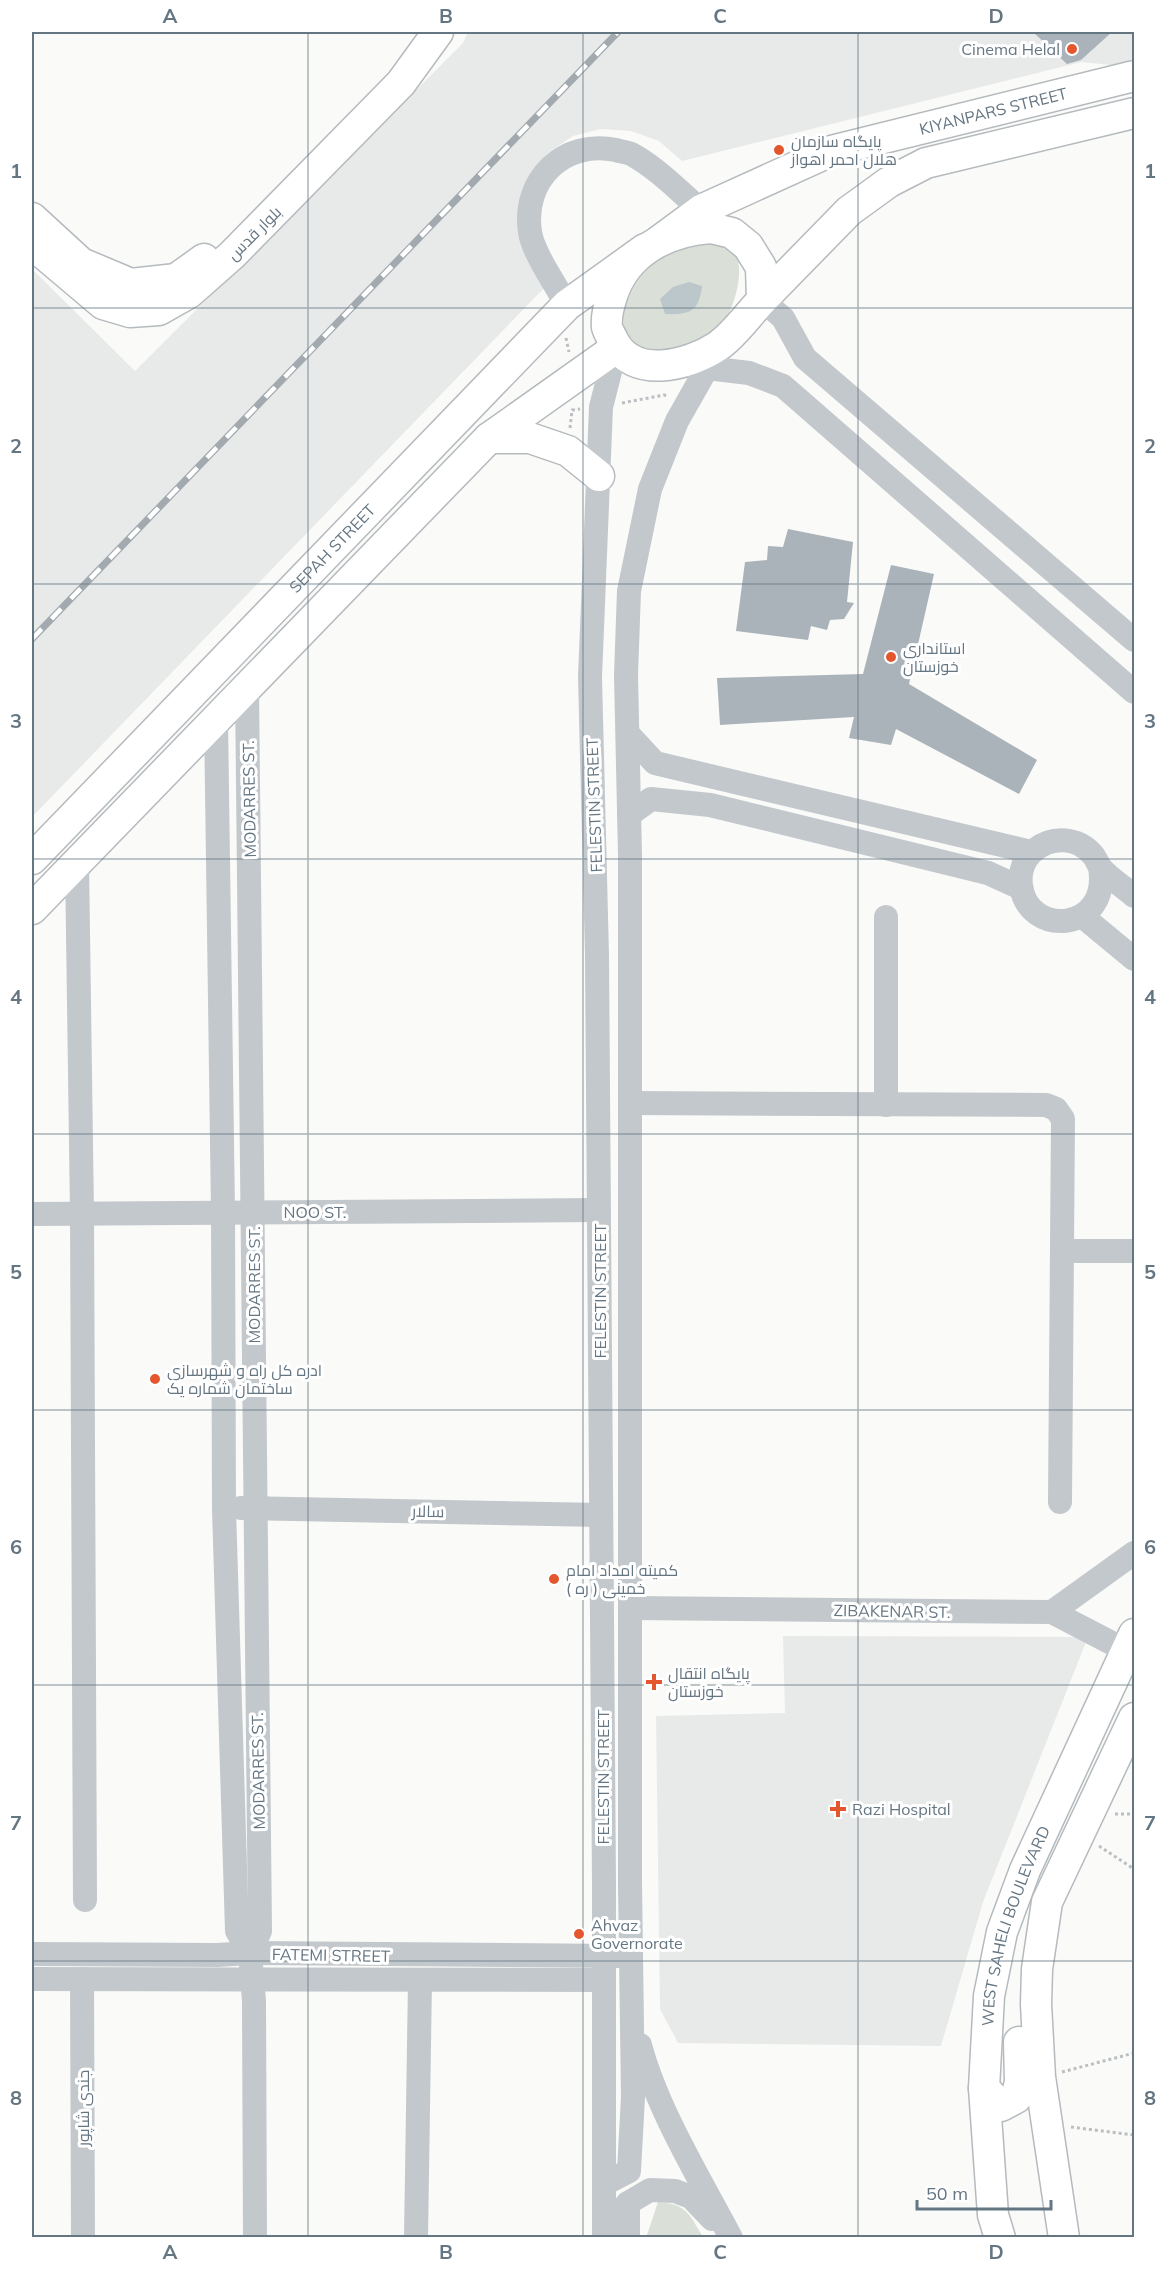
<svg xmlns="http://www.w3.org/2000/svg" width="1166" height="2269" font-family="Mulish,Cairo,sans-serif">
<rect width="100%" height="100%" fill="#fafaf8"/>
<g fill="#e8e9e9">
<polygon points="468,32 1134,32 1134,57 1121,66 1081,62 682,161 659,141 631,131 601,129 573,136 548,153 529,176 519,234 528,262 545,287 32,817 32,274 34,271 135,371 463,43"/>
<polygon points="783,1636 1088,1637 983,1902 941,2046 678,2043 660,2009 656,1716 785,1713"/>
</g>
<g fill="#dadfd7">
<path d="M709 244C714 245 722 245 727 247 749 257 736 299 728 315 725 321 717 331 710 336 703 342 677 350 668 353 662 354 655 352 650 351 604 344 627 287 650 267 667 252 687 247 709 244Z"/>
<path d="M658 2202C687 2204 689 2214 703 2237L646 2238Z"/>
</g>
<path fill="#bbc7cb" d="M689 282 702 286C699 312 689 315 665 314L660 299 673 287Z"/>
<g fill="#aab3b9">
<polygon points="1033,32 1112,32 1081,60 1067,64"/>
<polygon points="788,529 853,542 847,602 854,603 844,619 830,620 827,630 811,626 808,640 736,631 745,562 767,560 768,546 783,547"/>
<polygon points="891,565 934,574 909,684 1037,760 1019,794 896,729 891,745 849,738 854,717 720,725 717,678 863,674"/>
</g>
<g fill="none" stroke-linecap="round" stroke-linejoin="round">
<defs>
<g id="major">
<polyline points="32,218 81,263 131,284 176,279 204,259"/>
<path d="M711 228 732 233 748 246 761 267 762 300C748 315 734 335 718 346 688 366 632 380 613 340 611 336 608 331 607 327 606 317 609 305 612 296 626 252 667 231 711 228Z"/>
<path id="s1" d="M659 241 701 210 831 151 1134 76"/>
<polyline points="32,244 103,304 130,312 159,310 189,293 232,255 401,83 438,32"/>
<polyline points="762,300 849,211 889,182 926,163 1134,113"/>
<polyline points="489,438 530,438 568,451 599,476"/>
<path id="s2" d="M32 859 567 305 645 249"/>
<polyline points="32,909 489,438 616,348"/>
<polyline points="984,2088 1001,2106 1016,2098 1020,2082 1019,2042"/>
<path id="s3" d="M1000 2238 993 2215 984 2088 989 1996 1002 1932 1025 1870 1134 1634"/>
<polyline points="1064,2238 1040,2077 1036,2004 1037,1969 1047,1902 1134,1718"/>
</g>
</defs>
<use href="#major" stroke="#b5babe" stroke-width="33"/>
<g stroke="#bbbfc2" stroke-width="3" stroke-dasharray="3 3" stroke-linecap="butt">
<polyline points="566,338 569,352"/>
<polyline points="622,403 664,395 669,396"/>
<polyline points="570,428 572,410 580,409"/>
<polyline points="1115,1814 1134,1814"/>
<polyline points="1099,1846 1134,1869"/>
<polyline points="1062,2072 1134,2053"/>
<polyline points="1071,2127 1134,2135"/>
</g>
<g stroke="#c3c8cc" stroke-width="24">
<polyline points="762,300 783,318 805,358 1134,640"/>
<path d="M567 305C557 287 533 253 530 232 522 180 564 139 616 150 621 152 628 152 633 155 658 169 679 191 701 210"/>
<polyline points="707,368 749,373 783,386 1134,692"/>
<polyline points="247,687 260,1931 250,1953"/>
<polyline points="216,719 223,1212 224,1509 237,1931 250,1953 254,2001 255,2238"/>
<polyline points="628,734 655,763 1031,852"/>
<polyline points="629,815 651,799 710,805 988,873 1021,888"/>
<polyline points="77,862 82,1214 85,1900"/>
<path d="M1100 867C1111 933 1027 938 1021 885 1019 872 1024 857 1036 849 1053 836 1078 837 1093 855 1096 858 1097 863 1100 867 1109 878 1124 887 1134 896"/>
<polyline points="1082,916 1134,959"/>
<polyline points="886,917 886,1105"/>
<polyline points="630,1103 1046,1105 1056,1109 1063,1119 1060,1502"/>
<polyline points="32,1214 599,1210"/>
<polyline points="1062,1251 1134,1251"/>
<polyline points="241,1508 601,1515"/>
<polyline points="630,1608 1052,1612 1134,1553"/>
<polyline points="1052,1612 1127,1651"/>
<polyline points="32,1954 217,1955 250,1953 619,1956"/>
<polyline points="32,1979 604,1980"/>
<polyline points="82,1979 83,2238"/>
<path d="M640 2045C657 2109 700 2179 731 2238"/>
<polyline points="604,2184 629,2171 633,2097 630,1884 630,855 626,675 629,591 650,489 677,421 720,345"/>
<polyline points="628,2203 628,2238"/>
<polyline points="604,2236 612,2221 628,2203 650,2190 675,2191 691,2197 712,2219"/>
<polyline points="416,2238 420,1980"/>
<polyline points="604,2238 604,1885 597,955 590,677 601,407 616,348"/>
</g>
<use href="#major" stroke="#fff" stroke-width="30"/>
<defs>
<polyline id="rail" points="32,639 618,32"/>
</defs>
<use href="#rail" stroke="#a2aab0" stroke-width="7"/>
<use href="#rail" stroke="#fff" stroke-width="4.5" stroke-dasharray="14" stroke-linecap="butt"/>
</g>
<path fill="none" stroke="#657683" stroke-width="1.5" stroke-opacity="0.55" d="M308 32V2238M583 32V2238M858 32V2238M32 308H1134M32 584H1134M32 859H1134M32 1134H1134M32 1410H1134M32 1685H1134M32 1961H1134"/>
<g fill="#e4572e" stroke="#fff" stroke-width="2">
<circle cx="1072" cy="49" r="6"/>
<circle cx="779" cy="150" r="6"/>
<circle cx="891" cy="657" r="6"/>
<circle cx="155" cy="1379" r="6"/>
<circle cx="554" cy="1579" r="6"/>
<path d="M651 1673h6v6h6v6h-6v6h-6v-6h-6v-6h6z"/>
<path d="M835 1800h6v6h6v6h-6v6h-6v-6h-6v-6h6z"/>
<circle cx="579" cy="1934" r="6"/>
</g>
<g text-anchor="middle" stroke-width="6" stroke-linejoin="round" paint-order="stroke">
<g font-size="16" fill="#657683" stroke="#fff" text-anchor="start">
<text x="1060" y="55" text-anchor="end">Cinema Helal</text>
<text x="791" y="147">پایگاه سازمان<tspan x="791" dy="18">هلال احمر اهواز</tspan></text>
<text x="903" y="654">استانداری<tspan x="903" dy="18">خوزستان</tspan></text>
<text x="167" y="1376">ادره کل راه و شهرسازی<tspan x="167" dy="18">ساختمان شماره یک</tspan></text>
<text x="566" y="1576">کمیته امداد امام<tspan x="566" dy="18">خمینی ( ره )</tspan></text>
<text x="668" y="1679">پایگاه انتقال<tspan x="668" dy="18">خوزستان</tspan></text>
<text x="852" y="1815">Razi Hospital</text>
<text x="591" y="1931">Ahvaz<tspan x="591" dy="18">Governorate</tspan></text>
</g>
<g font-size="16" fill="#657683" stroke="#fff">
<text dy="6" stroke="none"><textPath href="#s1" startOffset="362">KIYANPARS STREET</textPath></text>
<text transform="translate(254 233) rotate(-45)" y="6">بلوار قدس</text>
<text dy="6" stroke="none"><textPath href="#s2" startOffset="432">SEPAH STREET</textPath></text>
<text transform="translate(249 799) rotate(-91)" y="6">MODARRES ST.</text>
<text transform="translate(594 805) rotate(-92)" y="6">FELESTIN STREET</text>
<text x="315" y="1218">NOO ST.</text>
<text transform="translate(254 1285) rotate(-90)" y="6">MODARRES ST.</text>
<text transform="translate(600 1291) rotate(-90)" y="6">FELESTIN STREET</text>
<text transform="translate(428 1511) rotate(1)" y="6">سالار</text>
<text transform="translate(892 1611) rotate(1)" y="6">ZIBAKENAR ST.</text>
<text transform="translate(258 1771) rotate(-91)" y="6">MODARRES ST.</text>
<text transform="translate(603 1777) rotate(-90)" y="6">FELESTIN STREET</text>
<text dy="6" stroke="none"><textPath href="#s3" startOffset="318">WEST SAHELI BOULEVARD</textPath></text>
<text transform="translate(331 1955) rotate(1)" y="6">FATEMI STREET</text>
<text transform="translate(83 2108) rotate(-90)" y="6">جندی شاپور</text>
</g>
</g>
<rect width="1166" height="2269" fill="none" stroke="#ffffff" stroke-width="66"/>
<path d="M917 2200v9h134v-9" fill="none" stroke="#657683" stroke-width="3"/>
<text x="926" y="2200" font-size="18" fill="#657683" stroke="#ffffff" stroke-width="4.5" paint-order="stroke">50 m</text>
<rect x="33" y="33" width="1100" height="2203" fill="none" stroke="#657683" stroke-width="2"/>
<g font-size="20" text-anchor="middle" font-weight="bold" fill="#657683">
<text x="170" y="23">A</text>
<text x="446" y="23">B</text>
<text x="720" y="23">C</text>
<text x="996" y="23">D</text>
<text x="16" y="178">1</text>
<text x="1150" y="178">1</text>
<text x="16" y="453">2</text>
<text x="1150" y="453">2</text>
<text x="16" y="728">3</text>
<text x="1150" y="728">3</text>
<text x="16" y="1004">4</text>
<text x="1150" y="1004">4</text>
<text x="16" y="1279">5</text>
<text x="1150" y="1279">5</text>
<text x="16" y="1554">6</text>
<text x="1150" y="1554">6</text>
<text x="16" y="1830">7</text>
<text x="1150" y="1830">7</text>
<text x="16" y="2105">8</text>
<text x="1150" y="2105">8</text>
<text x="170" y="2259">A</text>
<text x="446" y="2259">B</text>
<text x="720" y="2259">C</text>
<text x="996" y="2259">D</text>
</g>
</svg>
